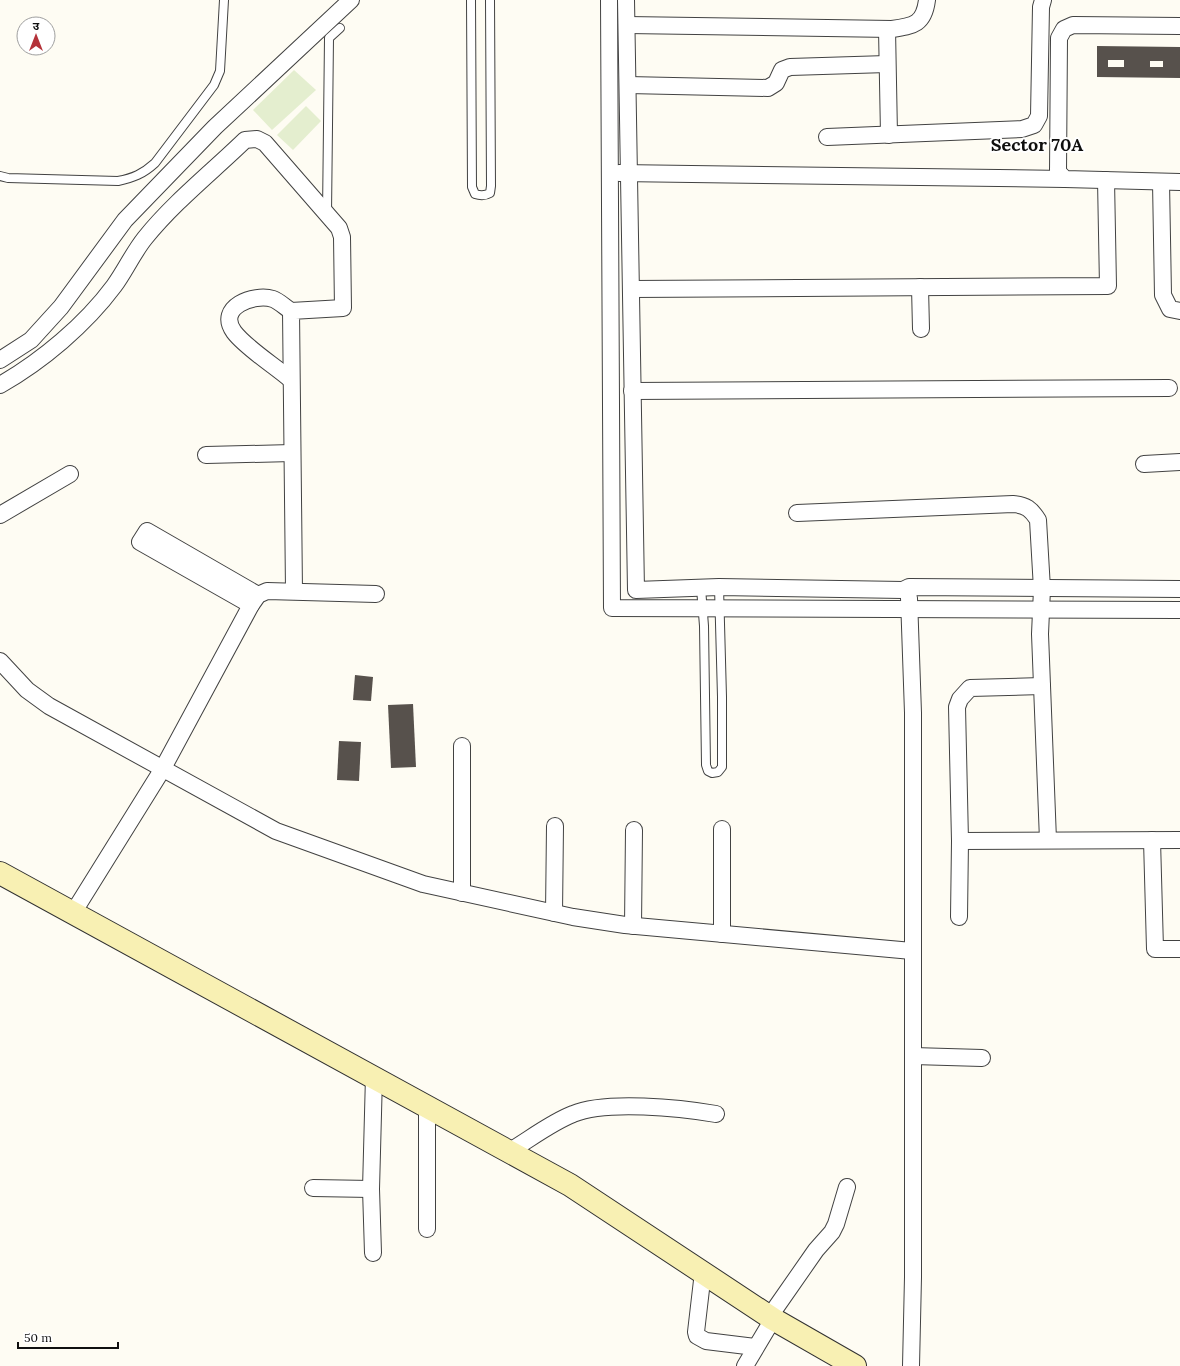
<svg xmlns="http://www.w3.org/2000/svg" width="1180" height="1366" font-family="Lora,'Noto Sans Devanagari',serif">
<rect width="100%" height="100%" fill="#fefcf3"/>
<g fill="#e4eecf">
<polygon points="294,70 316,90 272,130 253,110"/>
<polygon points="306,106 321,121 293,150 277,135"/>
</g>
<g fill="#57514c" fill-rule="evenodd">
<path d="M1097 46 1180 47V78L1097 77ZM1108 60H1124V67H1108ZM1150 61H1163V67H1150Z"/>
<polygon points="355,675 373,677 371,701 353,700"/>
<polygon points="413,704 416,767 391,768 388,705"/>
<polygon points="339,741 361,742 359,781 337,780"/>
</g>
<g fill="none" stroke-linecap="round" stroke-linejoin="round">
<defs>
<g id="lane">
<path d="M471 0 472 187 475 194C481 196 485 196 490 193L491 186 490 0"/>
<path d="M0 176 8 178 118 181C133 178 143 174 155 163L214 85 220 71 224 0"/>
<polyline points="327,213 329,38 340,28"/>
<polyline points="701,588 704,626 706,765 708,771 712,773 718,772 722,767 722,697 719,587"/>
</g>
<g id="street">
<polyline points="609,0 612,608 1180,610"/>
<polyline points="626,0 636,590 719,587 903,590 909,587 1180,589"/>
<path d="M627 25 892 29C914 26 924 24 927 0"/>
<polyline points="1180,26 1073,25 1064,29 1059,38 1058,172 1065,179 1180,182"/>
<polyline points="887,29 889,135"/>
<polyline points="628,85 768,88 776,83 782,70 790,67 887,64"/>
<polyline points="827,137 1022,129 1034,125 1039,116 1041,7 1043,0"/>
<polyline points="619,173 1065,179"/>
<polyline points="1161,182 1163,295 1170,309 1180,311"/>
<polyline points="920,287 921,329"/>
<polyline points="631,289 1108,286 1106,180"/>
<polyline points="0,360 31,340 61,307 125,220 215,127 351,0"/>
<path d="M291 380C275 366 246 348 234 332 216 307 254 293 273 299 279 301 286 308 291 311"/>
<path d="M0 385C42 361 85 325 114 286 125 271 133 253 145 238 174 202 212 172 245 140L257 139 265 143 339 228 342 237 343 308 291 311 294 591"/>
<polyline points="632,391 1169,388"/>
<polyline points="206,455 292,453"/>
<polyline points="1144,464 1180,462"/>
<path d="M797 513 1013 504C1026 505 1031 509 1038 520L1042 589 1040 634 1048 840"/>
<polyline points="0,515 70,474"/>
<polyline points="909,598 913,713 913,1277 911,1366"/>
<polyline points="251,605 140,542 147,531 258,595"/>
<polyline points="0,661 27,690 49,706 276,831 423,884 573,917 625,925 912,951"/>
<polyline points="722,829 722,934"/>
<polyline points="1152,840 1155,949 1180,949"/>
<polyline points="960,841 1180,840"/>
<polyline points="462,893 462,746"/>
<polyline points="73,913 162,770 251,605 258,595 267,591 376,594"/>
<polyline points="554,913 555,826"/>
<polyline points="959,917 960,841 957,707 960,699 970,688 1042,686"/>
<polyline points="633,926 634,830"/>
<polyline points="913,1056 982,1058"/>
<path d="M510 1151C530 1139 552 1122 573 1114 606 1100 681 1108 716 1114"/>
<polyline points="313,1188 371,1189"/>
<polyline points="427,1229 427,1106"/>
<polyline points="373,1253 371,1189 374,1076"/>
<polyline points="703,1272 696,1332 697,1336 706,1341 755,1347"/>
<polyline points="770,1316 816,1250 832,1232 836,1224 847,1187"/>
<polyline points="745,1366 773,1319"/>
</g>
<polyline id="secondary" points="0,873 570,1185 773,1319 855,1366"/>
</defs>
<use href="#lane" stroke="#424242" stroke-width="10"/>
<use href="#street" stroke="#424242" stroke-width="18"/>
<use href="#secondary" stroke="#313131" stroke-width="24"/>
<use href="#lane" stroke="#fff" stroke-width="8"/>
<use href="#street" stroke="#fff" stroke-width="16"/>
<use href="#secondary" stroke="#f8f0b3" stroke-width="22"/>
</g>
<g text-anchor="middle" stroke-width="4" stroke-linejoin="round" paint-order="stroke">
<g font-size="18" font-weight="bold" fill="#0f0f0f" stroke="#fff">
<text x="1037" y="151">Sector 70A</text>
</g>
</g>
<g transform="translate(36 36)"><circle r="19" fill="#ffffff" stroke="#9f9f9f"/>
<path d="M0-3L7 15L0 10L-7 15Z" fill="#b43239"/>
<text y="-6" font-size="11" font-weight="bold" text-anchor="middle" fill="#0f0f0f">उ</text>
</g>
<path d="M18 1342v6h100v-6" fill="none" stroke="#0f0f0f" stroke-width="2"/>
<text x="24" y="1342" font-size="12" fill="#0f0f0f" stroke="#ffffff" stroke-width="3" paint-order="stroke">50 m</text>
</svg>
